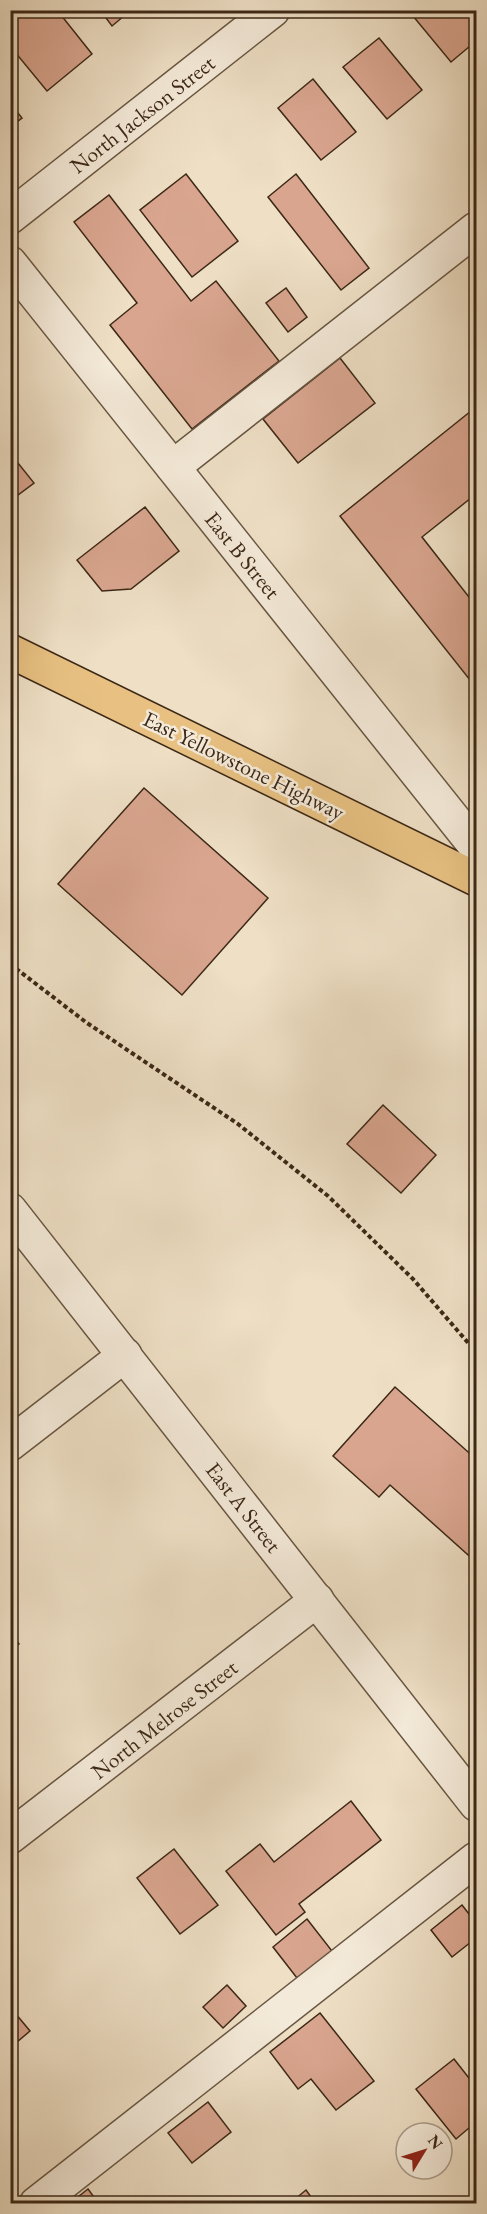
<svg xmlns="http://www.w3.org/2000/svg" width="487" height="2214" font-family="'EB Garamond',serif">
<rect width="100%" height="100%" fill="#eedfc5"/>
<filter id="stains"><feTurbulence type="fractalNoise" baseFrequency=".00333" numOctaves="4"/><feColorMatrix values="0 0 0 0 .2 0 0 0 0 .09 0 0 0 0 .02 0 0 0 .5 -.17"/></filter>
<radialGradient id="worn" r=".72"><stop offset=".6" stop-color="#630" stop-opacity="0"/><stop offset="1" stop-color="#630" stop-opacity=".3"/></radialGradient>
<g fill="#d9a58f" stroke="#3c2816" stroke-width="1.5">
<polygon points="27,10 57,10 92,54 47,91 10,46 10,24"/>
<polygon points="100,10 131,10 112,26"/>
<polygon points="408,10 467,10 476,22 476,41 451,62"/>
<polygon points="379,38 422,90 387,119 343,67"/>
<polygon points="313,79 356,132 321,160 278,108"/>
<polygon points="10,103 22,118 10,127"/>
<polygon points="186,174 238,241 192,277 140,210"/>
<polygon points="296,174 369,268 341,290 268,197"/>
<polygon points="109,195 191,301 216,281 279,361 192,429 110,325 137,303 74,222"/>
<polygon points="286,288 307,317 288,332 266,303"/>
<polygon points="340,358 375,403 298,463 263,419"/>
<polygon points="476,407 476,494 422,537 476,606 476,675 470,680 340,516"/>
<polygon points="10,453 34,483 10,501"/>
<polygon points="145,507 179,551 131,589 102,591 77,560"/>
<polygon points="144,788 268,898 182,995 58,884"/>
<polygon points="383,1105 436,1155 401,1193 347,1144"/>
<polygon points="395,1387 476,1459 476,1562 390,1485 379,1497 333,1456"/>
<polygon points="10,1633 19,1644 10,1651"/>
<polygon points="351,1801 381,1840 299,1904 305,1912 276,1935 226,1871 260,1844 274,1862"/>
<polygon points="174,1849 218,1905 180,1934 137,1878"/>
<polygon points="462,1905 476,1923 476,1938 452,1957 431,1930"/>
<polygon points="307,1919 332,1951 297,1978 273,1947"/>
<polygon points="227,1985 246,2006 223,2028 203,2007"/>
<polygon points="10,2007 30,2031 10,2048"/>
<polygon points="320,2013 374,2081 336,2110 311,2079 298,2089 270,2052"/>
<polygon points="454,2059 476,2087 476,2122 456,2139 416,2089"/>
<polygon points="208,2102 231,2132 192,2163 168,2133"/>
<polygon points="88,2189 99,2204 69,2204"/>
<polygon points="306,2190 316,2204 289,2204"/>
</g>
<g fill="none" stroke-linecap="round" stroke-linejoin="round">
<defs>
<g id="minor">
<polyline points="10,217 273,10"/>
<polyline points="10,263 476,847"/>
<polyline points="173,467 476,229"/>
<polyline points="10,1210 476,1804"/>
<polyline points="10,1444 125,1355"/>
<polyline points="10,1837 317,1600"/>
<polyline points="36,2204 476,1859"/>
</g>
<polyline id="major" points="10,651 476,879"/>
</defs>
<use href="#minor" stroke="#685642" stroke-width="36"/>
<use href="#major" stroke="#3c2816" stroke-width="36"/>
<polyline stroke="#3c2816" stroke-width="4" stroke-dasharray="4.5 3" stroke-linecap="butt" points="10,964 87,1023 238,1124 328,1196 413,1279 476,1352"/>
<use href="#minor" stroke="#f4ead9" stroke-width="33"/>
<use href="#major" stroke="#e7c082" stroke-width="33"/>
</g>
<g text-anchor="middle" stroke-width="5" stroke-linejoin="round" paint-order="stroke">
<g font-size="22" fill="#3c2816" stroke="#f4ead9">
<text transform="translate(142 114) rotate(-38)" y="8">North Jackson Street</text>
<text transform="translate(243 555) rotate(51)" y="8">East B Street</text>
<text transform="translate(244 765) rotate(26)" y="8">East Yellowstone Highway</text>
<text transform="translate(244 1507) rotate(52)" y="8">East A Street</text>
<text transform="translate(164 1719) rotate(-38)" y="8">North Melrose Street</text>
</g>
</g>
<rect width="487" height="2214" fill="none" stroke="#eedfc5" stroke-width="36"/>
<rect x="12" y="12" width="463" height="2190" fill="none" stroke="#3c2816" stroke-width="3"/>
<rect x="18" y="18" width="451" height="2178" fill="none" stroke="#3c2816" stroke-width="1.5"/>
<g transform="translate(424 2151) rotate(52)"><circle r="28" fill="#f4ead9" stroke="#aa9c8b" stroke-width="1.5"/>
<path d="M0-4.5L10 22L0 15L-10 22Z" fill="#8f2418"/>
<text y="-9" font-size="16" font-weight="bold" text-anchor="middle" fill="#3c2816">N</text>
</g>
<rect width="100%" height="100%" filter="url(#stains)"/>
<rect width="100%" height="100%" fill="url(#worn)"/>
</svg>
